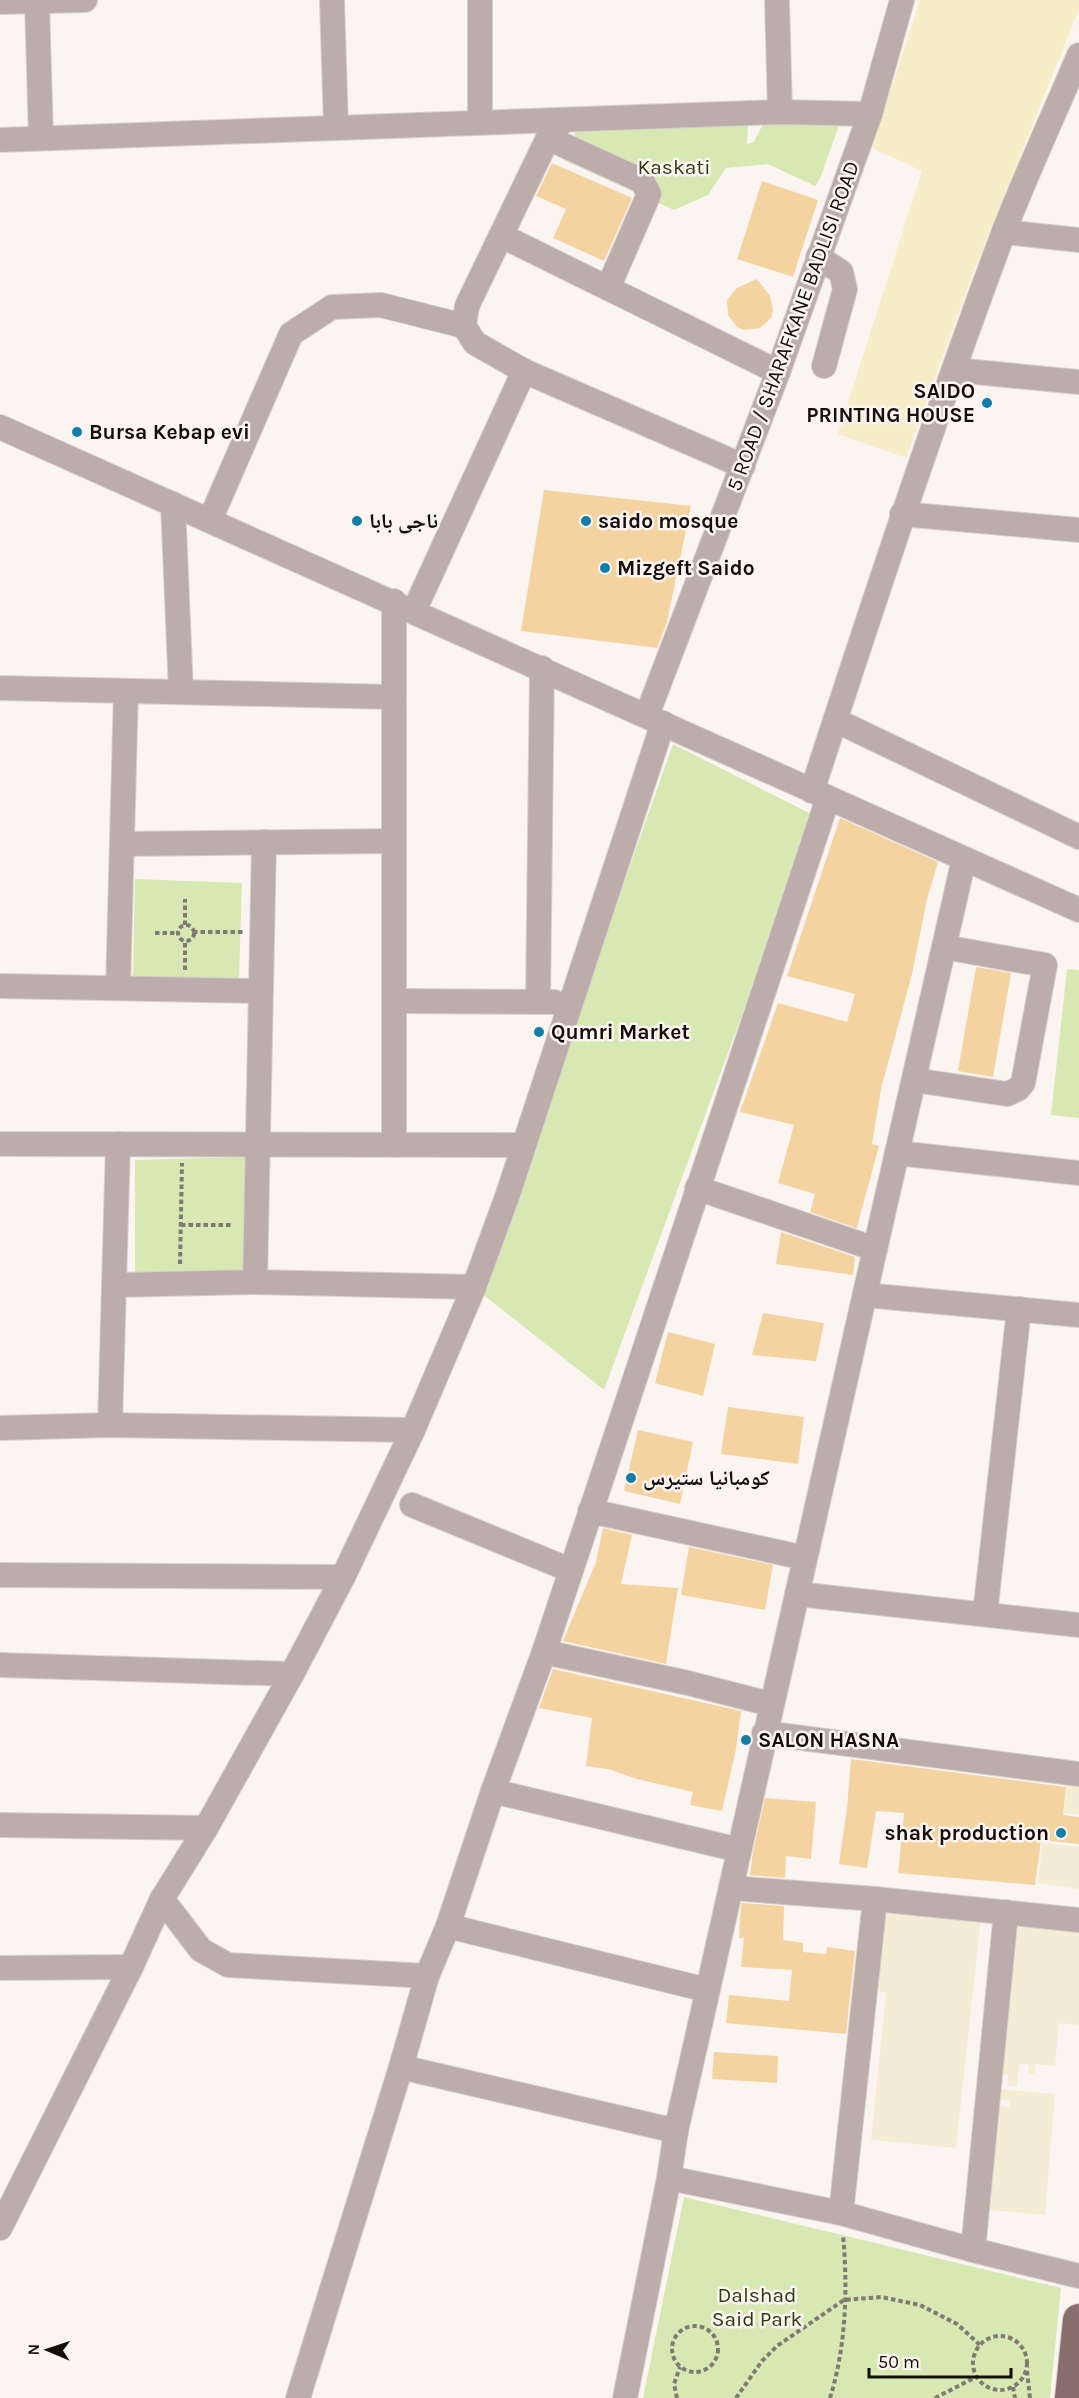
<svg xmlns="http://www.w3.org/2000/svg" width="1079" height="2398" font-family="Karla,'Noto Naskh Arabic',sans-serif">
<rect width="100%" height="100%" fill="#fbf5f1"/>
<g fill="#f5ecd6">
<polygon points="1068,1762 1079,1763 1079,1814 1064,1813"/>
<polygon points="1042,1843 1079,1847 1079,1889 1038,1883"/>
<polygon points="886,1899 982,1909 956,2148 871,2140 886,1993 877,1991"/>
<polygon points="1011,1913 1079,1920 1079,2025 1059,2023 1055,2066 1036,2064 1035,2075 1028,2074 1029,2065 1019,2064 1017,2086 1008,2086 1008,2075 996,2074"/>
<polygon points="998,2089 1055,2094 1045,2215 980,2209 993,2106 1010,2107 1010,2100 997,2099"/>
</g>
<g fill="#d7e8b3">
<polygon points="840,122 820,179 815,186 768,164 726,168 708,195 674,210 563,160 576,132 748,125 747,144 754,142 763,124"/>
<polygon points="673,744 815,816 604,1390 480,1292"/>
<polygon points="135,879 242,883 239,978 133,980"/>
<polygon points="1067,969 1079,970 1079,1118 1051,1115"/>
<polygon points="245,1157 244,1273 135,1276 135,1160"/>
<polygon points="684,2197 1061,2288 1050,2398 643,2398"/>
</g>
<polygon fill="#f7edc7" points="920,0 1079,0 1079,9 973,273 906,458 838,434 922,171 872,148"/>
<g fill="#f4d3a1">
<polygon points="552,163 632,198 604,261 553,238 566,209 536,196"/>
<polygon points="762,181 818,200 793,277 737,259"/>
<polygon points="757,279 770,296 773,310 771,318 760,328 744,330 737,327 728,315 727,300 737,288"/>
<polygon points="544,490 691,506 667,622 657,648 521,631"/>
<polygon points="840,818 938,862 927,899 912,974 881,1089 872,1144 879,1146 857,1227 859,1229 810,1212 815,1194 778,1183 794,1125 740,1112 778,1003 847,1022 855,994 787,976"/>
<polygon points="976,967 1011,973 993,1077 958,1071"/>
<polygon points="781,1232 855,1257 853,1275 776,1264"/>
<polygon points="763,1313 824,1323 816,1361 752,1355"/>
<polygon points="668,1332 715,1344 703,1396 655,1383"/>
<polygon points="728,1407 804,1417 798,1464 721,1454"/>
<polygon points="638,1430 693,1442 680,1504 624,1491"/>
<polygon points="603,1528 632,1535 621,1584 678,1588 666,1664 563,1641 596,1562"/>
<polygon points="689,1547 773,1565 765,1610 681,1595"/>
<polygon points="553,1669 741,1711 736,1749 722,1811 690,1805 693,1792 637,1779 608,1769 586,1766 592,1718 539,1708"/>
<polygon points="851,1759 1066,1787 1063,1815 1079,1817 1079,1844 1041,1840 1035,1885 898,1873 904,1813 876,1811 867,1868 839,1864 847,1808"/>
<polygon points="765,1798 816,1802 811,1859 786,1856 785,1878 750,1875 753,1851"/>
<polygon points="741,1903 784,1906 783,1940 803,1943 803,1952 826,1954 827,1947 855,1951 846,2034 726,2023 729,1995 789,2001 792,1970 741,1967 744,1938 739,1938"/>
<polygon points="714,2052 778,2056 777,2083 712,2079"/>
</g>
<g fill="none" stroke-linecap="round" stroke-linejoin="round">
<defs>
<g id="minor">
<polyline points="332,0 336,127"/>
<polyline points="777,0 780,112"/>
<polyline points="0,2 85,0"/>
<polyline points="37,2 41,138"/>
<polyline points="563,120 548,138 467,306 464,326 475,343 524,371 743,466"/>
<polyline points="480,122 480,0"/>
<polyline points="548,138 642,181 649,194 608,288"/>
<polyline points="0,140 780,112 870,114"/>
<polyline points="1004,232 1079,240"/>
<polyline points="502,236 778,372"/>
<polyline points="818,257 841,272 845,289 824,366"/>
<polyline points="954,370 1079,382"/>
<polyline points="0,427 1079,910"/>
<polyline points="173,504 181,692"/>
<polyline points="902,514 1079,530"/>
<polyline points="210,520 291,334 332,307 381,305 464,326"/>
<polyline points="394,601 394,1145"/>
<polyline points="414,611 524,371"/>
<polyline points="0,688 392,697"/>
<polyline points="647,715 778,372 870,114 902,0"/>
<polyline points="835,720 1079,837"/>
<path d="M812 791C873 604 934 418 1003 234 1026 174 1054 115 1079 55"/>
<polyline points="122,844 393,841"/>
<polyline points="0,986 261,991"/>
<polyline points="118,988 126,691"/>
<polyline points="395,1001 554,1002"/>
<polyline points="538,1002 542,668"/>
<polyline points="914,1080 1007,1094 1018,1089 1023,1083 1045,965 944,947"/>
<polyline points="0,1144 524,1145"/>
<polyline points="897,1153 1079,1173"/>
<polyline points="697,1188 875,1249"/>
<polyline points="255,1282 264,842"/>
<polyline points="114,1285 255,1282 474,1287"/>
<polyline points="865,1295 1079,1315"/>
<polyline points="110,1425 118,1144"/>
<polyline points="0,1428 110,1425 413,1430"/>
<polyline points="412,1505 570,1570"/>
<polyline points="590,1511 805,1558"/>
<polyline points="0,1575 343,1577"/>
<polyline points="797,1594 1079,1625"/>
<polyline points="985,1614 1019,1309"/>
<polyline points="544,1652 688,1683 770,1704"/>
<polyline points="0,1665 292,1674"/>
<polyline points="764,1733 1079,1774"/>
<polyline points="493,1791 739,1850"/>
<polyline points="0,1825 206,1828"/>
<polyline points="731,1888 875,1899 1079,1920"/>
<polyline points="162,1899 201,1950 228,1965 427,1976"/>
<polyline points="448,1926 707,1990"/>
<polyline points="0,1968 131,1967"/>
<polyline points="401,2067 676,2131"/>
<polyline points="669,2178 841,2213 973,2250 1079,2276"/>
<polyline points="841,2213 875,1899"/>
<polyline points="0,2228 131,1967 162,1899 206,1828 292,1674 343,1577 413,1430 474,1287 508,1194 663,723"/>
<polyline points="973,2250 1006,1912"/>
<polyline points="298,2398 401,2067 427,1976 448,1926 493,1791 544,1652 828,798"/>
<path d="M625 2398 669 2178 676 2131C769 1707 868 1283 964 859"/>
</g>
<polyline id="major" points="1071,2398 1079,2320"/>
</defs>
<use href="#minor" stroke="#d7d0cc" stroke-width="26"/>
<use href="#major" stroke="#d7d0cc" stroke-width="34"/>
<g stroke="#817974" stroke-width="4" stroke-dasharray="4.5 3" stroke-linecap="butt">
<polyline points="185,925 185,899"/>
<circle cx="186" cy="933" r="8"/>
<polyline points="193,932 243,932"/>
<polyline points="155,933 178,933"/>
<polyline points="185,970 185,940"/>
<polyline points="181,1225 233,1225"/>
<polyline points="180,1264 182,1163"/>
<circle cx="695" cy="2349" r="23"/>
<circle cx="1000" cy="2363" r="27"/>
<polyline points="1027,2371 1030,2398"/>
<polyline points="1013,2387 1015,2398"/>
<polyline points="677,2398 674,2384 680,2367"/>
<polyline points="736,2398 762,2361 777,2346 844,2300 881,2297 920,2305 957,2324 980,2345"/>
<path d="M830 2398C846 2347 848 2288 843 2235"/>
<polyline points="935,2398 976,2377"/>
</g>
<use href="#minor" stroke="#bcacaa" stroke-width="24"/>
<use href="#major" stroke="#8a6e6b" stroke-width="32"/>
</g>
<g fill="#117ea7" stroke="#fbf5f1" stroke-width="2">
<circle cx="987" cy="403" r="6"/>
<circle cx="77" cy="432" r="6"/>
<circle cx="357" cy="521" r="6"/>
<circle cx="586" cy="521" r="6"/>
<circle cx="605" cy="568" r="6"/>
<circle cx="539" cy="1032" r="6"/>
<circle cx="631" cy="1478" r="6"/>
<circle cx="746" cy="1740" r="6"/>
<circle cx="1061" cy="1833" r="6"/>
</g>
<g text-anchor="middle" stroke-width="5" stroke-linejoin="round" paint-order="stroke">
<g font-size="21" fill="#303b12" stroke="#fbf5f1">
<text x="674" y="174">Kaskati</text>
<text x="757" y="2302">Dalshad<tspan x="757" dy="24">Said Park</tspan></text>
</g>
<g font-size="21" fill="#170d07" stroke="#fbf5f1">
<text transform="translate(793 326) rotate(-70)" y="7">5 ROAD / SHARAFKANE BADLISI ROAD</text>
</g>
<g font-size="21" font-weight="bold" fill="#170d07" stroke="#fbf5f1" text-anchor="start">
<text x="975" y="398" text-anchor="end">SAIDO<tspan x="975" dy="24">PRINTING HOUSE</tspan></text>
<text x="89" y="439">Bursa Kebap evi</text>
<text x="369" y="528">ناجى بابا</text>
<text x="598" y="528">saido mosque</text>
<text x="617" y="575">Mizgeft Saido</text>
<text x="551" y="1039">Qumri Market</text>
<text x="643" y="1485">كومبانيا ستيرس</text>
<text x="758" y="1747">SALON HASNA</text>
<text x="1049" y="1840" text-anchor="end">shak production</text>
</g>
</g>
<g transform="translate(48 2350) rotate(272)" stroke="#fbf5f1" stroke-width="4.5" paint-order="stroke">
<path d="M0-4.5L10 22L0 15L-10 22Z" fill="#170d07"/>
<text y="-9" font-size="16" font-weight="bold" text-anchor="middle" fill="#170d07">N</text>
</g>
<path d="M869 2368v9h142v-9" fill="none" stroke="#170d07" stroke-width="3"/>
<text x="878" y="2368" font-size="18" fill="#170d07" stroke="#fbf5f1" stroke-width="4.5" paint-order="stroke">50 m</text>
</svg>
